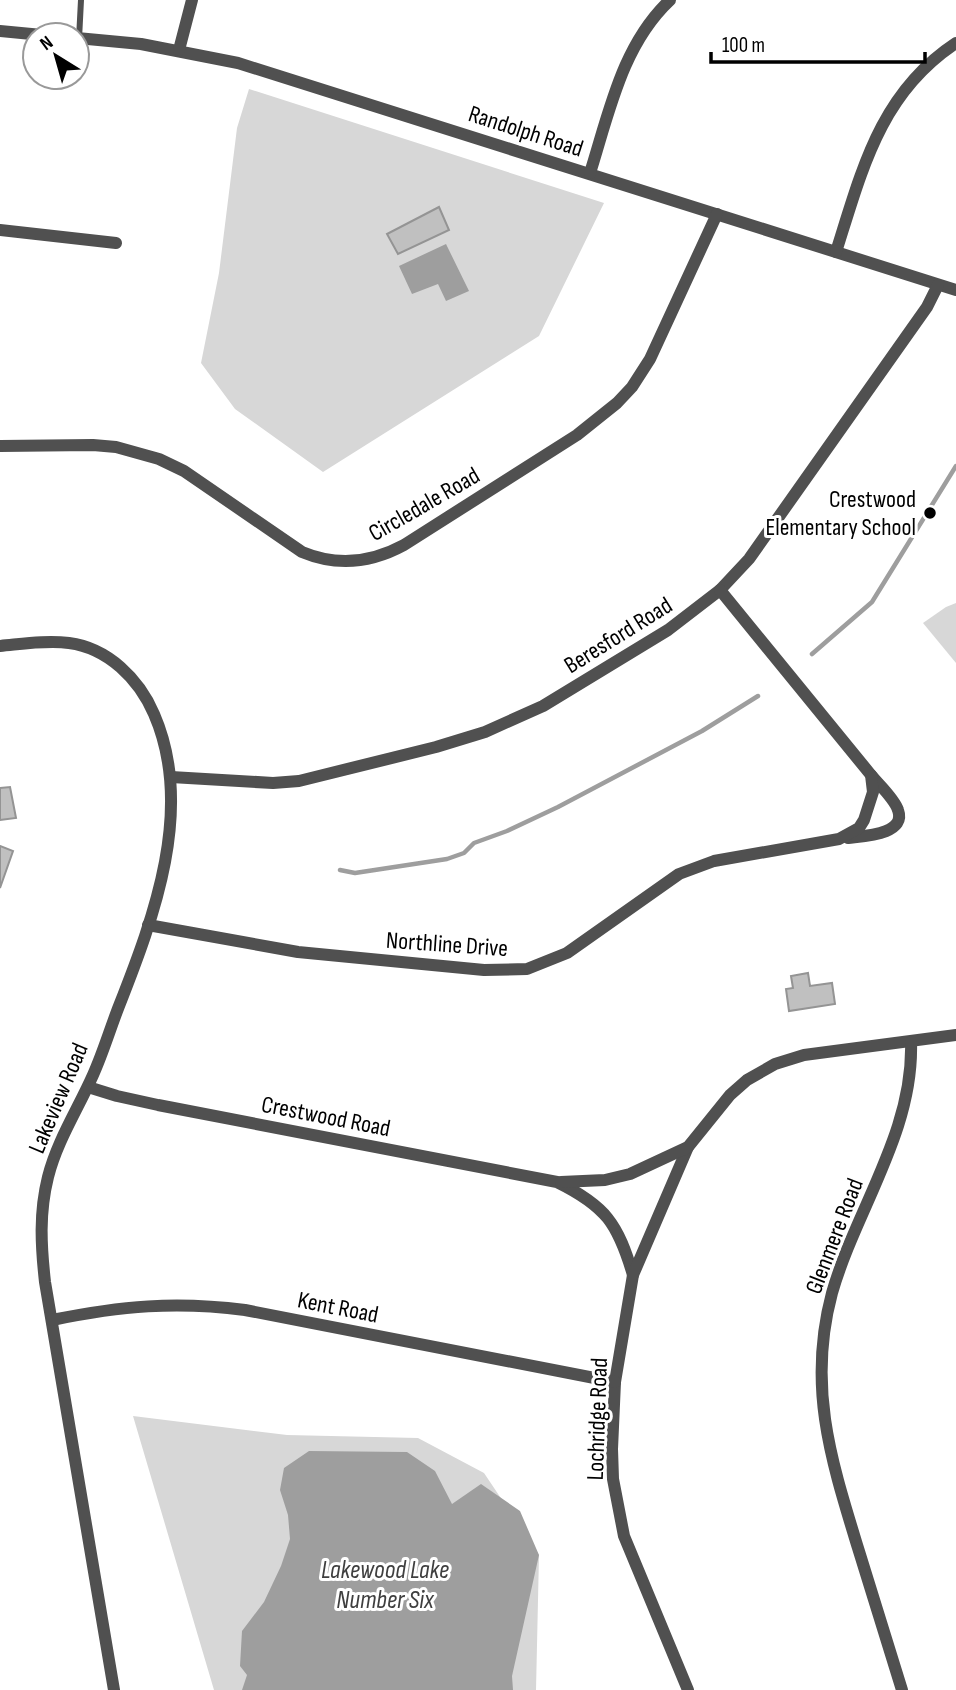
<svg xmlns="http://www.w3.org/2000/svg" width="956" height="1690" font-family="'Sofia Sans Condensed',sans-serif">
<rect width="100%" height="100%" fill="#fff"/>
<g fill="#d7d7d7">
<polygon points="249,89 604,203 539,336 323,472 235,409 201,363 219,273 237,128"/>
<polygon points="956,603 956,663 923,623 946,607"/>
<polygon points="133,1416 287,1435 418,1438 484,1473 539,1555 536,1690 214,1690"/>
</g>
<g fill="#9e9e9e">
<polygon points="446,244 469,291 446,301 438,284 412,294 399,266"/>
<polygon points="309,1451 407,1452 435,1471 452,1504 481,1484 520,1511 539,1555 512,1676 513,1690 242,1690 247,1675 240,1666 242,1631 264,1602 281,1566 290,1539 288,1515 280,1490 284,1468"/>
</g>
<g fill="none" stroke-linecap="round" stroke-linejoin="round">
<g stroke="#9e9e9e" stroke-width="4.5">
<polyline points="812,654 872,602 956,466"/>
<polyline points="340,870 355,873 447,859 464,853 474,843 507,831 558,807 702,731 758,696"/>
</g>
</g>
<g fill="#c0c0c0" stroke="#949494" stroke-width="2">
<polygon points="439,207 449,230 398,254 387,234"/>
<polygon points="10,787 16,818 0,820 0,788"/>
<polygon points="0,846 13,851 0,888"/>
<polygon points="808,973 810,986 832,983 835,1004 789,1011 786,989 793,988 791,976"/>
</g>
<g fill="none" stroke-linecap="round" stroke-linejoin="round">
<polyline stroke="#505050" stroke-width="6" points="79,39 81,0"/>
<g stroke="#505050" stroke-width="12">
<polyline points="0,31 42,35"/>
<polyline points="77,38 141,44 238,63 956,290"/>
<polyline points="179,50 192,0"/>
<path d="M590 173C609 113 622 45 670 0"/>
<polyline points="0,230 116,243"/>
<path d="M836 252C862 170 880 93 956 43"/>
<path d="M0 446 93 445 116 447 159 459 184 471 302 552C338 567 371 563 404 545L577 435 617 403 632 387 650 359 717 214"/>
<path d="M0 646C22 644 46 640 69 643 108 648 139 679 154 714 195 808 154 917 119 1006 110 1029 103 1053 93 1075 78 1109 57 1141 48 1177 39 1213 41 1246 45 1282L114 1690"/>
<polyline points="171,777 273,783 299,781 436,747 485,732 543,706 668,630 720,590 749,559 927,307 938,285"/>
<path d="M848 838C862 836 907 835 898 810 894 798 879 785 871 775"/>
<polyline points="148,925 298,952 484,970 527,969 567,953 679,874 714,861 839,839 859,828 864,820 873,792 871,775 720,590"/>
<path d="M88 1087 117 1096 158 1105 557 1182C606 1206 618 1224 633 1275"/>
<polyline points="688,1147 633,1275 615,1382 612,1449 613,1479 624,1536 688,1690"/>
<polyline points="561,1182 605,1180 630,1174 688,1147 730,1095 747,1080 775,1064 804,1055 956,1035"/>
<path d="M52 1320C121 1306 175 1301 245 1310L615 1382"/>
<path d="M902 1690C887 1643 873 1595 858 1548 831 1460 807 1386 832 1293 856 1209 914 1132 911 1042"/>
</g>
</g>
<circle fill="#000" stroke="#fff" stroke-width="2.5" cx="930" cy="513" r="7"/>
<g text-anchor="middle" stroke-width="6" stroke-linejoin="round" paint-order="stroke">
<g font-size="24" fill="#000" stroke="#fff">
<text transform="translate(526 131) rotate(18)" y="8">Randolph Road</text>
<text transform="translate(424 504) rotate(-30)" y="8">Circledale Road</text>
<text transform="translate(618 635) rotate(-32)" y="8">Beresford Road</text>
<text transform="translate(447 944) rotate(4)" y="8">Northline Drive</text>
<text transform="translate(58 1098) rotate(-67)" y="8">Lakeview Road</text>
<text transform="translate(326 1116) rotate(11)" y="8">Crestwood Road</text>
<text transform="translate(834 1236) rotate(-69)" y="8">Glenmere Road</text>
<text transform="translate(338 1307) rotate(11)" y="8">Kent Road</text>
<text transform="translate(597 1419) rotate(-88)" y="8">Lochridge Road</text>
</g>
<g font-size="24" fill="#000" stroke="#fff" text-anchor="end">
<text x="916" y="507">Crestwood<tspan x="916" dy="28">Elementary School</tspan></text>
</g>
<g font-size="26" font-style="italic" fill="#3f3f3f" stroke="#fff">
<text x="385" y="1578">Lakewood Lake<tspan x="385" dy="30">Number Six</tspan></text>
</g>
</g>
<g transform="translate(56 56) rotate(323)"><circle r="33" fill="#ffffff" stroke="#999999" stroke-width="2"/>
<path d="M0-5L12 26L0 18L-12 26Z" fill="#000000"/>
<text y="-10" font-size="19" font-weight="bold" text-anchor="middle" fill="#000000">N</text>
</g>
<path d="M711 52v10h214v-10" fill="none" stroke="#000000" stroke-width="3.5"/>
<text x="722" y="52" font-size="21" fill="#000000" stroke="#ffffff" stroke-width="5" paint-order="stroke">100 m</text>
</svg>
